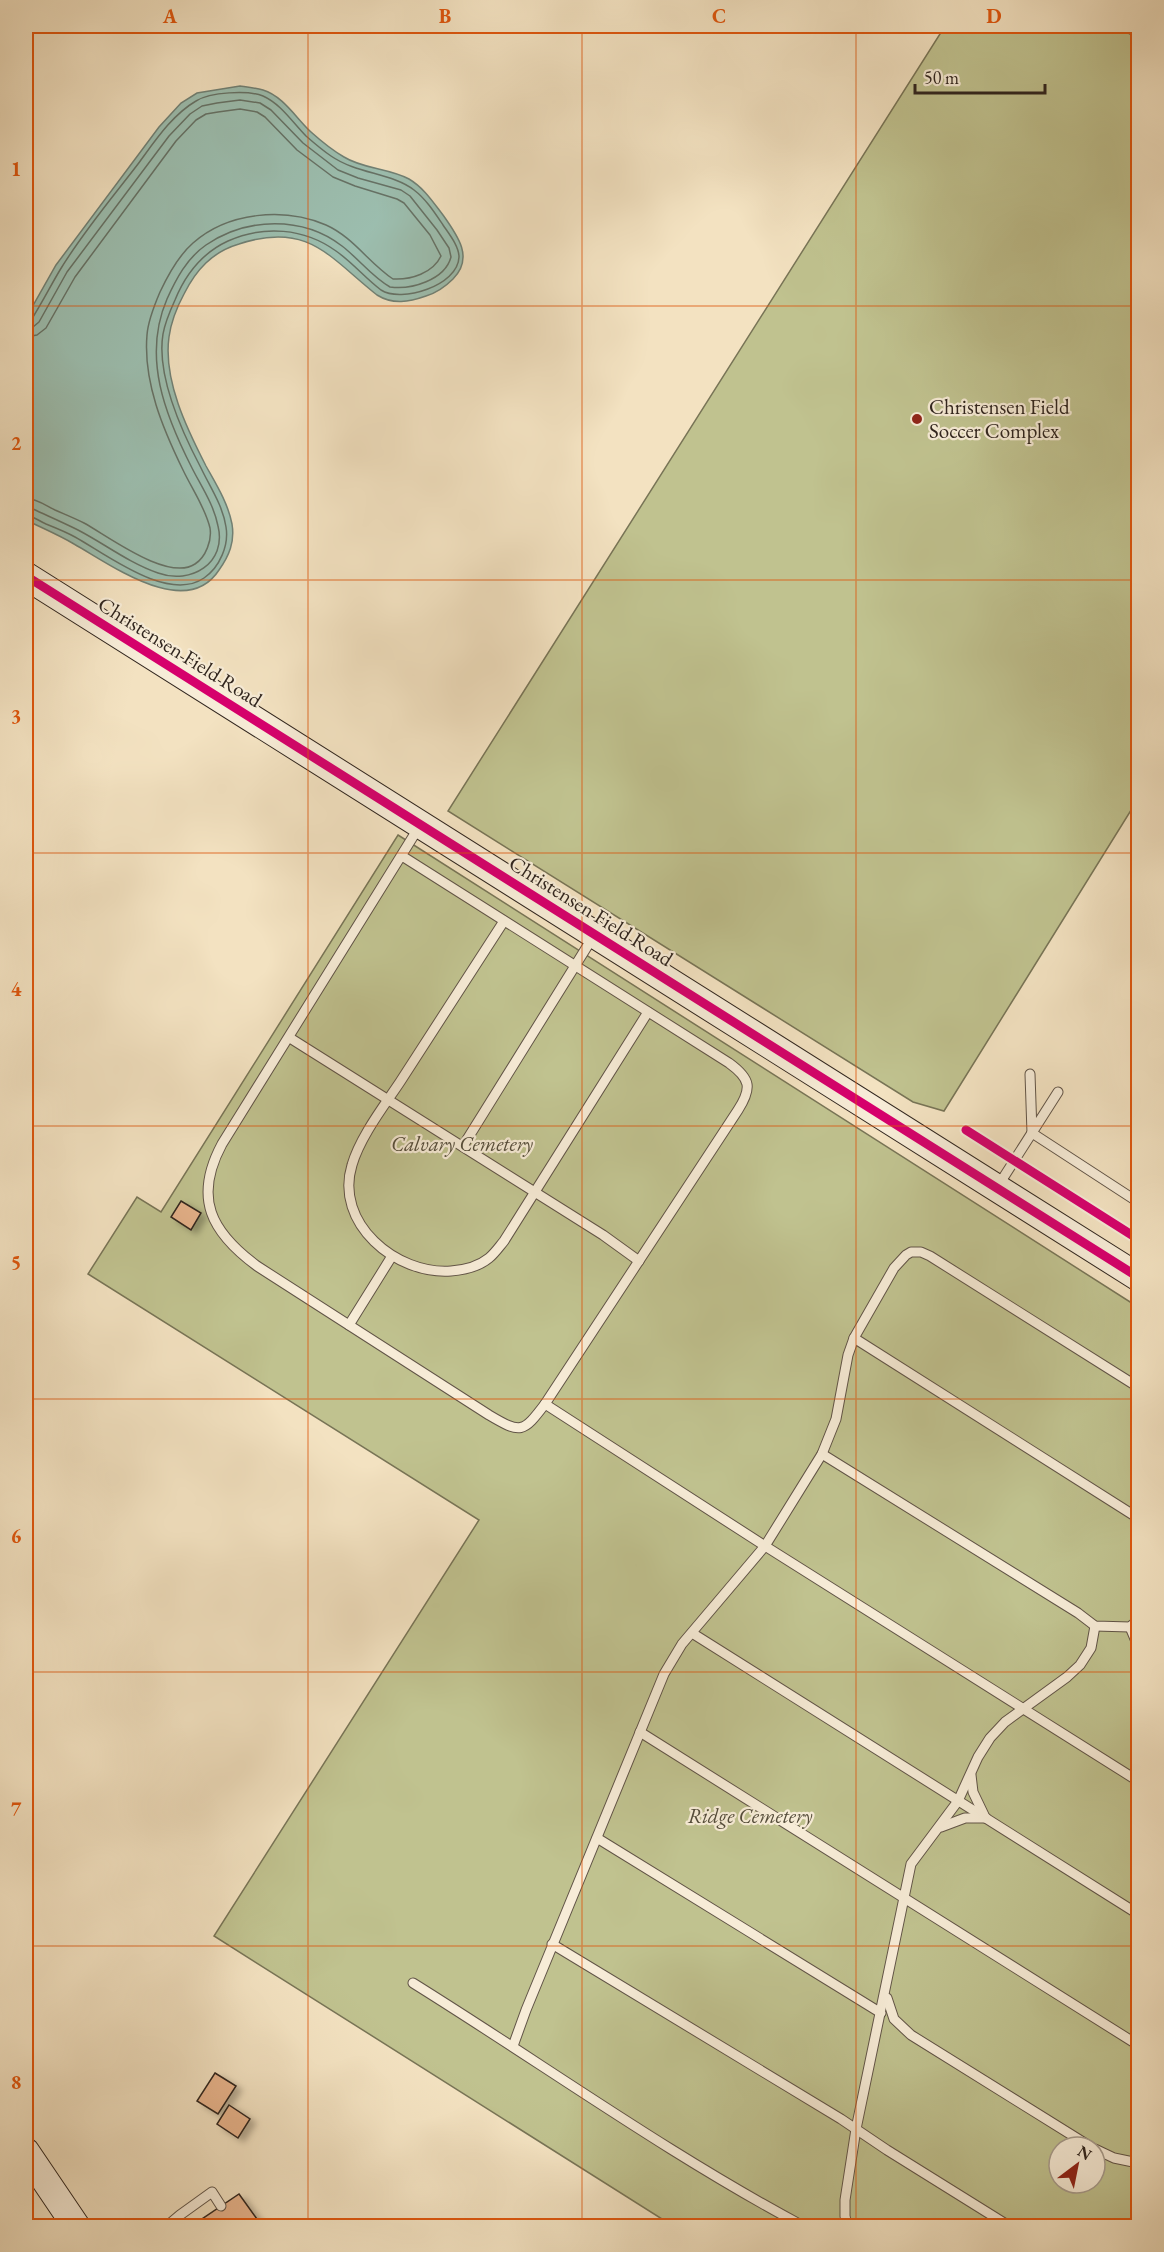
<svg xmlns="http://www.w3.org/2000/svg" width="1164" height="2252" font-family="'EB Garamond',serif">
<defs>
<filter id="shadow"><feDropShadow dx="6" dy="4" stdDeviation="3" flood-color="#0004"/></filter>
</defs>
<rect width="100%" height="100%" fill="#f3e2c1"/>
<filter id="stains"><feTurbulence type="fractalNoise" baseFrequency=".00333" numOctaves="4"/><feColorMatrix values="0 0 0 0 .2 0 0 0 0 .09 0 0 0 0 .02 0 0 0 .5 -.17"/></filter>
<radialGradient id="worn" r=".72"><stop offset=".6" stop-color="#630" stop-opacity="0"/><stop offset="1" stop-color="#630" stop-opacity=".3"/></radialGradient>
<g fill="#c0c28f" stroke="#787456" stroke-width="1.5" fill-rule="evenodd">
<polygon points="945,26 1117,26 1138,39 1138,799 944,1111 913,1102 448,811"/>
<path d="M398 835 1138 1307V2226H673L214 1936 479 1520 88 1274 137 1197 161 1212ZM1059 2147H1095V2183H1059Z"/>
</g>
<path fill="#9cbeaf" stroke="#718175" stroke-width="1.5" d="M240 86C247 87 256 88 263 90 283 96 296 118 311 132 321 141 332 150 344 157 363 169 388 168 409 179 424 188 433 202 443 215 458 236 474 258 453 279 445 287 436 293 426 296 409 302 393 305 377 295 329 257 308 221 239 244 212 252 196 270 184 294 177 307 171 322 169 337 163 380 187 429 206 466 216 484 228 503 232 524 235 542 229 556 219 570 186 621 110 564 74 544 59 535 42 528 26 520V318L56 265 159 127 181 103 197 93Z"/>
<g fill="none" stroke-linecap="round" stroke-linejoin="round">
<g stroke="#667266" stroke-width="1.5">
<path d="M26 320 33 317C43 301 51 285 60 270 83 232 112 198 138 164 155 141 172 115 196 101 210 92 248 90 263 96 281 104 293 123 306 136 314 143 322 150 331 156 357 174 392 173 414 190 426 199 435 213 443 225 449 234 459 246 459 257 458 286 401 303 381 290 365 278 352 262 336 251 304 228 264 225 228 241 202 253 186 273 175 300 170 311 165 322 163 334 156 376 182 432 201 468 210 487 223 506 226 527 229 545 220 567 204 578 168 603 106 554 75 537 66 532 56 528 46 524 39 521 33 516 26 515"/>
<path d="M26 328 33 327 39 322 67 272 169 136 190 114 202 106 217 103 240 100 260 103 271 110 303 143 338 170 358 178 401 190 410 196 437 230 449 248 451 257C445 280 411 290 390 287 372 277 359 259 342 246 303 216 247 217 206 245 187 258 176 279 167 299 142 357 165 415 192 468 201 486 214 505 218 526 227 563 191 585 158 573 129 563 105 544 78 530 64 523 48 516 33 509L26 507"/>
<path d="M26 337 37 335 46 328 75 277 176 141 196 120 206 114 218 112 240 109 257 112 265 117 297 150 333 177 355 186 397 199 404 203 430 235 441 256C433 273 411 280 393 279 369 263 353 237 326 225 284 207 228 212 193 243 178 256 168 275 160 292 154 306 148 321 147 335 143 382 163 429 183 470 192 489 205 507 210 528 212 540 206 557 195 564 168 582 108 536 84 523 74 518 64 514 55 510 45 505 37 499 26 498"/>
</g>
</g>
<g fill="#e7b38b" stroke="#30251e" stroke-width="1.5" filter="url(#shadow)">
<polygon points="181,1201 201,1213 191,1230 171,1217"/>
<polygon points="215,2073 236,2086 218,2114 197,2101"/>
<polygon points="229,2105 250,2119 238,2138 217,2124"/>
<polygon points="239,2194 262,2226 208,2226 202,2219"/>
</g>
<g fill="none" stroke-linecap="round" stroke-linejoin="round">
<defs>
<g id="lane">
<path d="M402 856 729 1063C751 1079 752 1088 738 1110L545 1404C523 1433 521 1434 489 1415L257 1266C211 1232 193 1198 222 1144L419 827"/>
<path d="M504 921C469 975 435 1028 400 1082 384 1106 360 1137 352 1165 334 1223 396 1275 451 1271 464 1270 478 1267 489 1258 495 1253 499 1247 504 1241L648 1012"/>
<polyline points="290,1038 603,1235 639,1261"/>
<polyline points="1030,1074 1032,1133"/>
<polyline points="1032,1133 1138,1202"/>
<polyline points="463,1146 593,937"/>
<polyline points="998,1186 1058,1092"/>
<polyline points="349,1325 392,1256"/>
<polyline points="854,1338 1138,1518"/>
<polyline points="545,1404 765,1546 1138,1781"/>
<polyline points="822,1454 1078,1613 1095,1626 1130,1627 1138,1620"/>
<polyline points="1130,1627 1138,1646"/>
<polyline points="692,1633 1138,1914"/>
<polyline points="640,1732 1138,2045"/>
<polyline points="971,1775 973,1792 984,1815"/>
<polyline points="941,1827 965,1818 986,1818"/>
<polyline points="597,1838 881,2013"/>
<polyline points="552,1944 841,2119 887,2150 1009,2226"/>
<path d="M413 1983C543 2064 668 2154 803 2226"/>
<polyline points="887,1998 894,2019 911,2035 1091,2147"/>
<polyline points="513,2046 526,2010 664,1674 682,1644 765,1546 822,1454 836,1419 848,1355 854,1338 894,1268 906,1255 911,1252 921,1252 930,1256 1138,1387"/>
<polyline points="1095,2149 1114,2158 1138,2163"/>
<polyline points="167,2226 180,2215 212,2192 221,2206"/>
<polyline points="847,2226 845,2216 845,2200 856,2129 911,1864 958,1801 978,1757 990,1738 1005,1722 1067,1677 1080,1665 1091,1648 1095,1626"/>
</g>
<g id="secondary">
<polyline points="26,576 1138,1277"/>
<polyline points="26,2152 76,2226"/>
</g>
</defs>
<use href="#lane" stroke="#615447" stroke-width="11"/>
<use href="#secondary" stroke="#30251e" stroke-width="29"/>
<use href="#lane" stroke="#f7ecd7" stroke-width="9"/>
<use href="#secondary" stroke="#f7ecd7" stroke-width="27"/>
<defs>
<g id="cycleway">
<polyline points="26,576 1138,1277"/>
<polyline points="966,1130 1138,1239"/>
</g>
</defs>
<use href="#cycleway" stroke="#f7ecd7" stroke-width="13"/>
<use href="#cycleway" stroke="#d6006c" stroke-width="9"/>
</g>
<path fill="none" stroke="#df560d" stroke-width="1.5" stroke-opacity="0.55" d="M308 26V2226M582 26V2226M856 26V2226M26 306H1138M26 580H1138M26 853H1138M26 1126H1138M26 1399H1138M26 1672H1138M26 1946H1138"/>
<circle fill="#8f2418" stroke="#f7ecd7" stroke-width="2" cx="917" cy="419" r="6"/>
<g text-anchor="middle" stroke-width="4.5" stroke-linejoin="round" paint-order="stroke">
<g font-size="21" fill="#30251e" stroke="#f7ecd7" text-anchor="start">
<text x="929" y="414">Christensen Field<tspan x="929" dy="24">Soccer Complex</tspan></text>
</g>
<g font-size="21" fill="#30251e" stroke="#f7ecd7">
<text transform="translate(180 652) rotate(32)" y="7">Christensen Field Road</text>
<text transform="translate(591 911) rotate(32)" y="7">Christensen Field Road</text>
</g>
<g font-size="21" font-style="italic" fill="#544c3a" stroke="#f7ecd7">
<text x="462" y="1151">Calvary Cemetery</text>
<text x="750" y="1823">Ridge Cemetery</text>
</g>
</g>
<rect width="1164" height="2252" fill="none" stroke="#f3e2c1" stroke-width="66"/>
<g transform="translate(1077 2165) rotate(32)"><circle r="28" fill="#f7ecd7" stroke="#a79c8d" stroke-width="1.5"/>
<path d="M0-4.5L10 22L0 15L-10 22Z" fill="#8f2418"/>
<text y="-9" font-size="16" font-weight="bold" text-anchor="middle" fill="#30251e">N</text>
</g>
<path d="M915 84v9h130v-9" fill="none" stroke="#30251e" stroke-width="3"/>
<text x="924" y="84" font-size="18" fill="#30251e" stroke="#f7ecd7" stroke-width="4.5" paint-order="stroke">50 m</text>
<rect x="33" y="33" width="1098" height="2186" fill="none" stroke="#df560d" stroke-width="2"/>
<g font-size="20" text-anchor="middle" font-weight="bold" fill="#df560d">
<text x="170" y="23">A</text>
<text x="445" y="23">B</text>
<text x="719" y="23">C</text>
<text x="994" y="23">D</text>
<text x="16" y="176">1</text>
<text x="16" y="450">2</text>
<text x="16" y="723">3</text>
<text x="16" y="996">4</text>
<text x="16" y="1269">5</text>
<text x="16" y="1543">6</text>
<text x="16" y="1816">7</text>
<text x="16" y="2089">8</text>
</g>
<rect width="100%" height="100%" filter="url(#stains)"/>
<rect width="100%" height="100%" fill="url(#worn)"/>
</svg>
